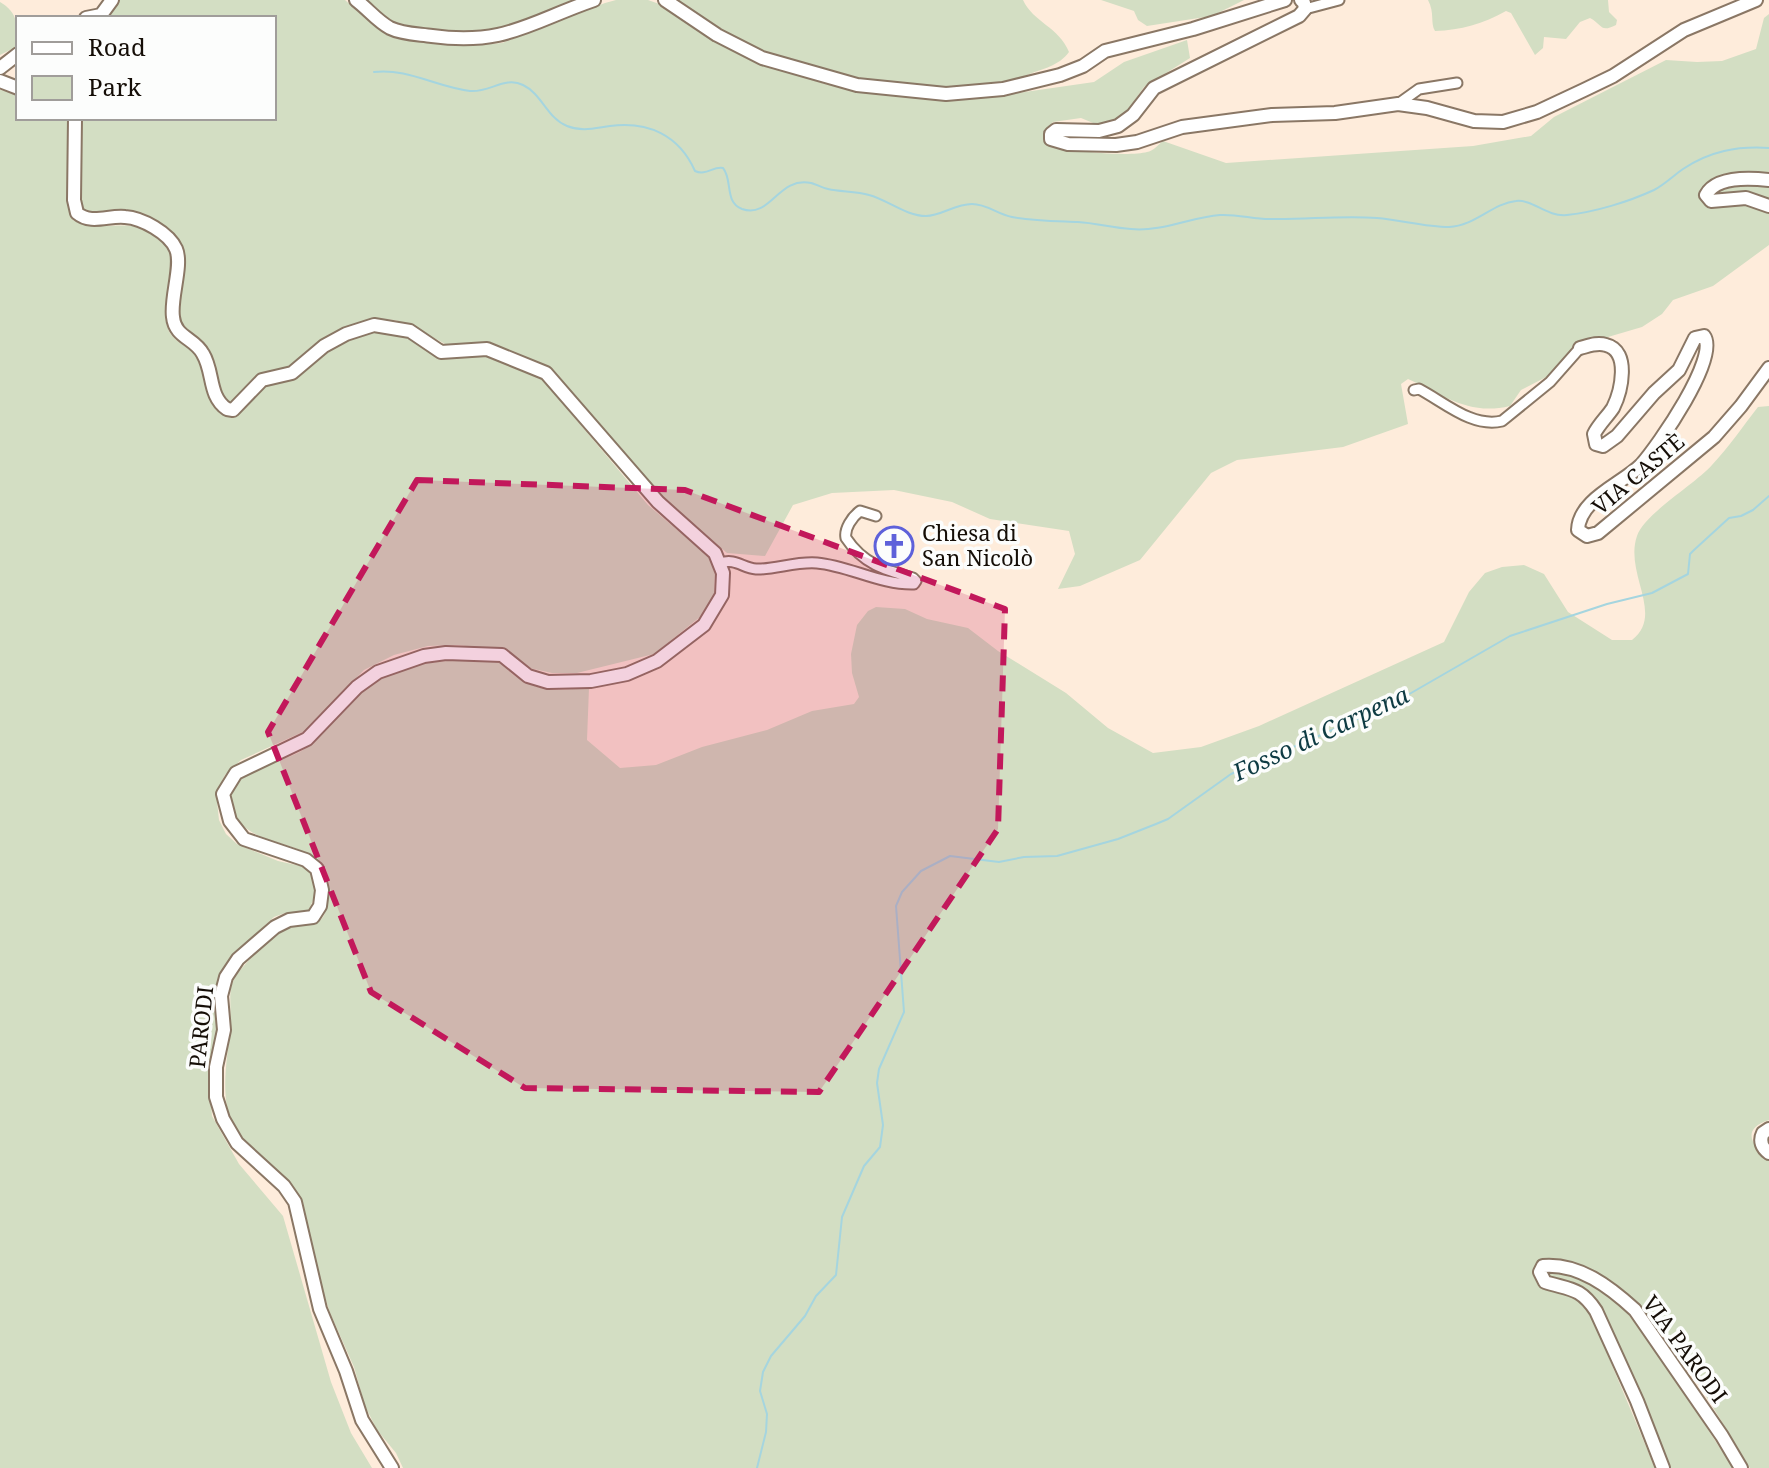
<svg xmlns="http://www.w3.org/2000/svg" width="1769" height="1468" font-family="'Noto Serif',serif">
<rect width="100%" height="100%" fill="#feecdb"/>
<g fill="#d3dec3">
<path d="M117 0H345L377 28 398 38 445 45H476L502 43 605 3 616 0H648L665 6 706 36 730 50 762 64 825 84 859 91 938 99H976L1094 82 1124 62 1187 40 1190 58 1144 87 1127 111 1114 122 1098 125 1081 118 1053 122 1045 131 1044 140C1058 152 1129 157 1147 152 1153 151 1158 145 1163 141L1226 163 1473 146 1531 136 1554 117 1666 60 1697 62 1722 61 1756 49 1764 18 1769 14V245L1713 286 1673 300 1662 314 1642 327 1608 337 1590 340 1567 357 1550 375 1521 390 1510 406C1468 416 1444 395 1408 379L1401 384 1408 424 1343 447 1237 460 1211 473 1140 560 1080 586 1058 589 1075 554 1069 531 990 519 952 502 894 490 832 493 793 505 765 556 727 553 663 498 548 366 487 343 447 345 414 327 395 320 373 319 354 324 319 342 289 367 260 374 250 381 230 404 221 397 208 351 181 324C180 316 178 307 178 299 180 264 195 239 153 221 143 216 134 212 124 211 110 210 93 218 82 209L81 118H274V18H102Z"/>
<path d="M365 0H573C524 24 486 37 430 30 418 28 405 28 394 23 383 17 374 8 365 0Z"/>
<path d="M677 0H1023C1033 22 1059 27 1069 52 1059 66 1042 69 1027 75 951 104 816 78 745 43 721 31 698 16 677 0Z"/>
<polygon points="1101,0 1244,0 1212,16 1147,26 1138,20 1134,11"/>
<path d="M1428 0H1608L1609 12 1617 20 1616 25C1600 33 1603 25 1590 18L1580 22 1566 39 1544 37 1543 48 1535 55 1511 13 1506 11C1483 24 1461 30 1435 31 1430 23 1435 13 1428 0Z"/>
<path d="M0 2C18 12 18 27 18 46L0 55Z"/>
<path d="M0 90 18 92V118H69L67 203 73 220C99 235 129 215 157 235 188 258 157 298 168 329 173 343 191 346 198 358 209 375 204 400 222 414L233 416 264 386 294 378 328 349 372 332 407 335 441 358 484 356 542 379 648 505 709 557 715 574 714 594 705 613 654 654 577 673H552L529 668 506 650 456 645 428 646 394 655 364 670 305 731 241 760 225 775 216 792 219 820 226 834 237 844 278 861 305 867 312 875 314 887V898L308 912 285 913 274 917 236 952 218 978 213 999 217 1031 208 1065 212 1116 239 1164 283 1216 331 1382 351 1433 372 1468H0Z"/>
<path d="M1769 406V1120C1741 1129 1751 1145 1769 1160V1468H1750C1714 1410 1649 1290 1583 1266 1570 1262 1554 1260 1541 1260L1534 1274C1542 1294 1559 1287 1573 1295 1582 1300 1586 1308 1591 1315L1655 1468H403L396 1453 377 1430 365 1406 354 1367 330 1313 320 1282 303 1206C287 1169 233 1144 227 1107 222 1078 229 1051 230 1023 232 989 224 986 251 958 261 948 276 933 289 928 302 922 318 930 325 913 327 908 327 900 328 895 339 834 251 855 234 813 230 804 228 793 233 784 247 763 283 763 303 750 333 730 350 693 382 676 401 667 425 663 447 661 456 660 493 659 501 662 504 664 506 668 509 671 517 679 530 685 541 688 555 692 574 688 589 688L587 740 620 768 656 765 702 747 767 730 812 711 854 704 859 697 852 673 851 654 857 625 868 611 876 607 905 609 927 619 968 628 998 651 1066 693 1108 728 1153 753 1201 747 1259 726 1444 642 1469 592 1485 573 1502 567 1524 565 1544 574 1568 612 1612 640H1632C1665 615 1624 573 1637 536 1644 514 1694 485 1712 465 1729 447 1743 426 1758 407Z"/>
<path d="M1546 1271 1579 1277 1614 1298 1629 1315 1686 1396 1733 1468H1670L1602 1308C1584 1283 1575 1285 1548 1277Z"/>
</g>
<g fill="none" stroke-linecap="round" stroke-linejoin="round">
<g stroke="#a5d5df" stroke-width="2">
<path d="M374 72C408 68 436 87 470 91 489 93 505 76 523 85 542 94 547 118 567 126 582 132 595 128 610 126 648 121 679 135 695 171 706 176 713 166 723 168 733 180 724 202 742 209 771 219 778 176 811 183 816 184 822 188 828 189 841 192 856 191 869 195 888 200 906 216 926 216 941 216 955 204 972 204 987 204 997 214 1012 217 1034 221 1055 221 1078 222 1096 223 1113 228 1131 229 1162 232 1191 217 1220 215 1237 214 1253 219 1269 219 1305 220 1341 215 1377 218 1401 220 1425 227 1449 227 1475 226 1493 203 1516 201 1533 199 1546 217 1567 215 1595 212 1628 202 1654 190 1664 185 1673 176 1683 169 1710 151 1737 146 1769 148"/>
<polyline points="757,1468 766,1432 767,1414 760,1391 763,1372 771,1356 805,1316 816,1296 836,1275 842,1217 864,1166 880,1147 883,1125 877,1083 879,1069 904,1012 896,906 902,892 921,871 950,856 999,862 1024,857 1057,856 1118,839 1156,824 1168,819 1231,774 1392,704 1510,636 1607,604 1652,593 1688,574 1690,554 1694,550 1729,518 1741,516 1753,510 1769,496"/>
</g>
<defs>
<g id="street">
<polyline points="1305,9 1339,0"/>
<polyline points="1398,104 1419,89 1457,83"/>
<path d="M1414 390 1419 389C1444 402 1472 428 1502 421L1550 382 1580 348"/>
<path d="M721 563C735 558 743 568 756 569 773 570 797 561 817 563 850 566 880 585 914 584L916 581 913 578C885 570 863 564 846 538 844 529 852 517 860 511L876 516"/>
</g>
<g id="secondary">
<path d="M356 0C368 9 377 21 390 28 402 34 418 34 432 36 505 46 530 22 594 0"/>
<polyline points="665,0 717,35 762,58 857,85 946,94 1003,89 1060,75 1083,66 1105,51 1193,29 1285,0"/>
<polyline points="1301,0 1304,3 1305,9 1299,16 1154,88 1133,115 1118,126 1099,131 1056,130 1051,134 1051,139 1068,144 1116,145 1137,142 1182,127 1272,115 1335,113 1398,104 1427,108 1474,121 1503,122 1537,112 1584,90 1613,76 1684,30 1756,0"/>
<polyline points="86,18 101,15 112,0"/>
<polyline points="0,68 18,54"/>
<polyline points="0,81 18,88"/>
<path d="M75 118 74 200 77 213C91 225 109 215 125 217 142 218 169 233 176 249 183 265 170 298 173 317 175 338 195 338 203 354 214 372 208 396 227 409L233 410 262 380 292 373 324 346 346 334 374 325 410 331 441 352 487 349 546 373 658 502 715 553 723 573 722 595 704 625 657 661 627 674 591 681 548 682 528 676 502 655 446 653 424 656 378 672 357 687 307 739 236 773 223 794 230 821 244 839 306 860 317 869 322 890 320 906 313 917 289 920 275 927 238 959 226 977 221 996 224 1030 216 1067V1097L223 1119 237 1143 284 1186 295 1202 320 1309 346 1371 362 1420 392 1468"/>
<path d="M1769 180C1751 178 1716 176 1706 195L1711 201 1746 198 1769 206"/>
<path d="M1580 348C1588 346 1597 342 1606 345 1631 351 1621 392 1613 408 1607 417 1599 424 1594 434L1596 444 1603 446 1617 436 1654 393 1679 370 1695 338 1704 336C1720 357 1658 446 1641 465 1622 484 1579 499 1578 530L1587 536 1598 533 1714 437 1741 406 1769 368"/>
<path d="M1769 1129 1763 1133C1759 1141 1762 1148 1769 1153"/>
<path d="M1663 1468 1637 1401 1596 1311C1580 1287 1570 1290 1545 1282L1540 1272 1543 1266C1579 1263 1610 1287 1635 1310L1722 1436 1741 1468"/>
</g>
</defs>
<use href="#street" stroke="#8a7765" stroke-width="13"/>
<use href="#secondary" stroke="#8a7765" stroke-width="16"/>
<use href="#street" stroke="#fff" stroke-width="9"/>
<use href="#secondary" stroke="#fff" stroke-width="12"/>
</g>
<path fill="#c2185b" fill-opacity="0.2" stroke="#c2185b" stroke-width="6" stroke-dasharray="16 10" stroke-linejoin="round" d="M417 480 685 490 1005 609 998 829 819 1092 525 1088 371 992 268 732Z"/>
<defs>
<symbol id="church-ring" viewBox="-11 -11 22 22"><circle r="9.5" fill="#fcfdfc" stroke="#5e61da" stroke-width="1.5"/><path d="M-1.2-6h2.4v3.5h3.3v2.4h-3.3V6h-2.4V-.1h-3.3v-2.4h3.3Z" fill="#5e61da"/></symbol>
</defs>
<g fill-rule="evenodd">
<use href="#church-ring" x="872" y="524" width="44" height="44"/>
</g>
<g text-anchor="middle" stroke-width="7" stroke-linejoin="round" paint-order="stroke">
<g font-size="22" fill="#150e07" stroke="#fcfdfc">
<text transform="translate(1638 474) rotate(-40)" y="8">VIA CASTÈ</text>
<text transform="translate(201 1027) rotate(-84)" y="8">PARODI</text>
<text transform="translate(1685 1349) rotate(54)" y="8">VIA PARODI</text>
</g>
<g font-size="22" fill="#150e07" stroke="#fcfdfc" text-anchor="start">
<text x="922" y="541">Chiesa di<tspan x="922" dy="25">San Nicolò</tspan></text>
</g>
<g font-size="24" font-style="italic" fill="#0e3b43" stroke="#fcfdfc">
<text transform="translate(1321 734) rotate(-25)" y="8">Fosso di Carpena</text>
</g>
</g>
<rect x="16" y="16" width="260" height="104" fill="#fcfdfc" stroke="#a09d9a" stroke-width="2"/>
<rect x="32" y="42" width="40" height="12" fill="#ffffff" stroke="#a09d9a" stroke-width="2"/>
<text x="88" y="56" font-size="24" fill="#150e07">Road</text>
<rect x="32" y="76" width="40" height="24" fill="#d3dec3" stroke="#a09d9a" stroke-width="2"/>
<text x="88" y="96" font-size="24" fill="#150e07">Park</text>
</svg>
